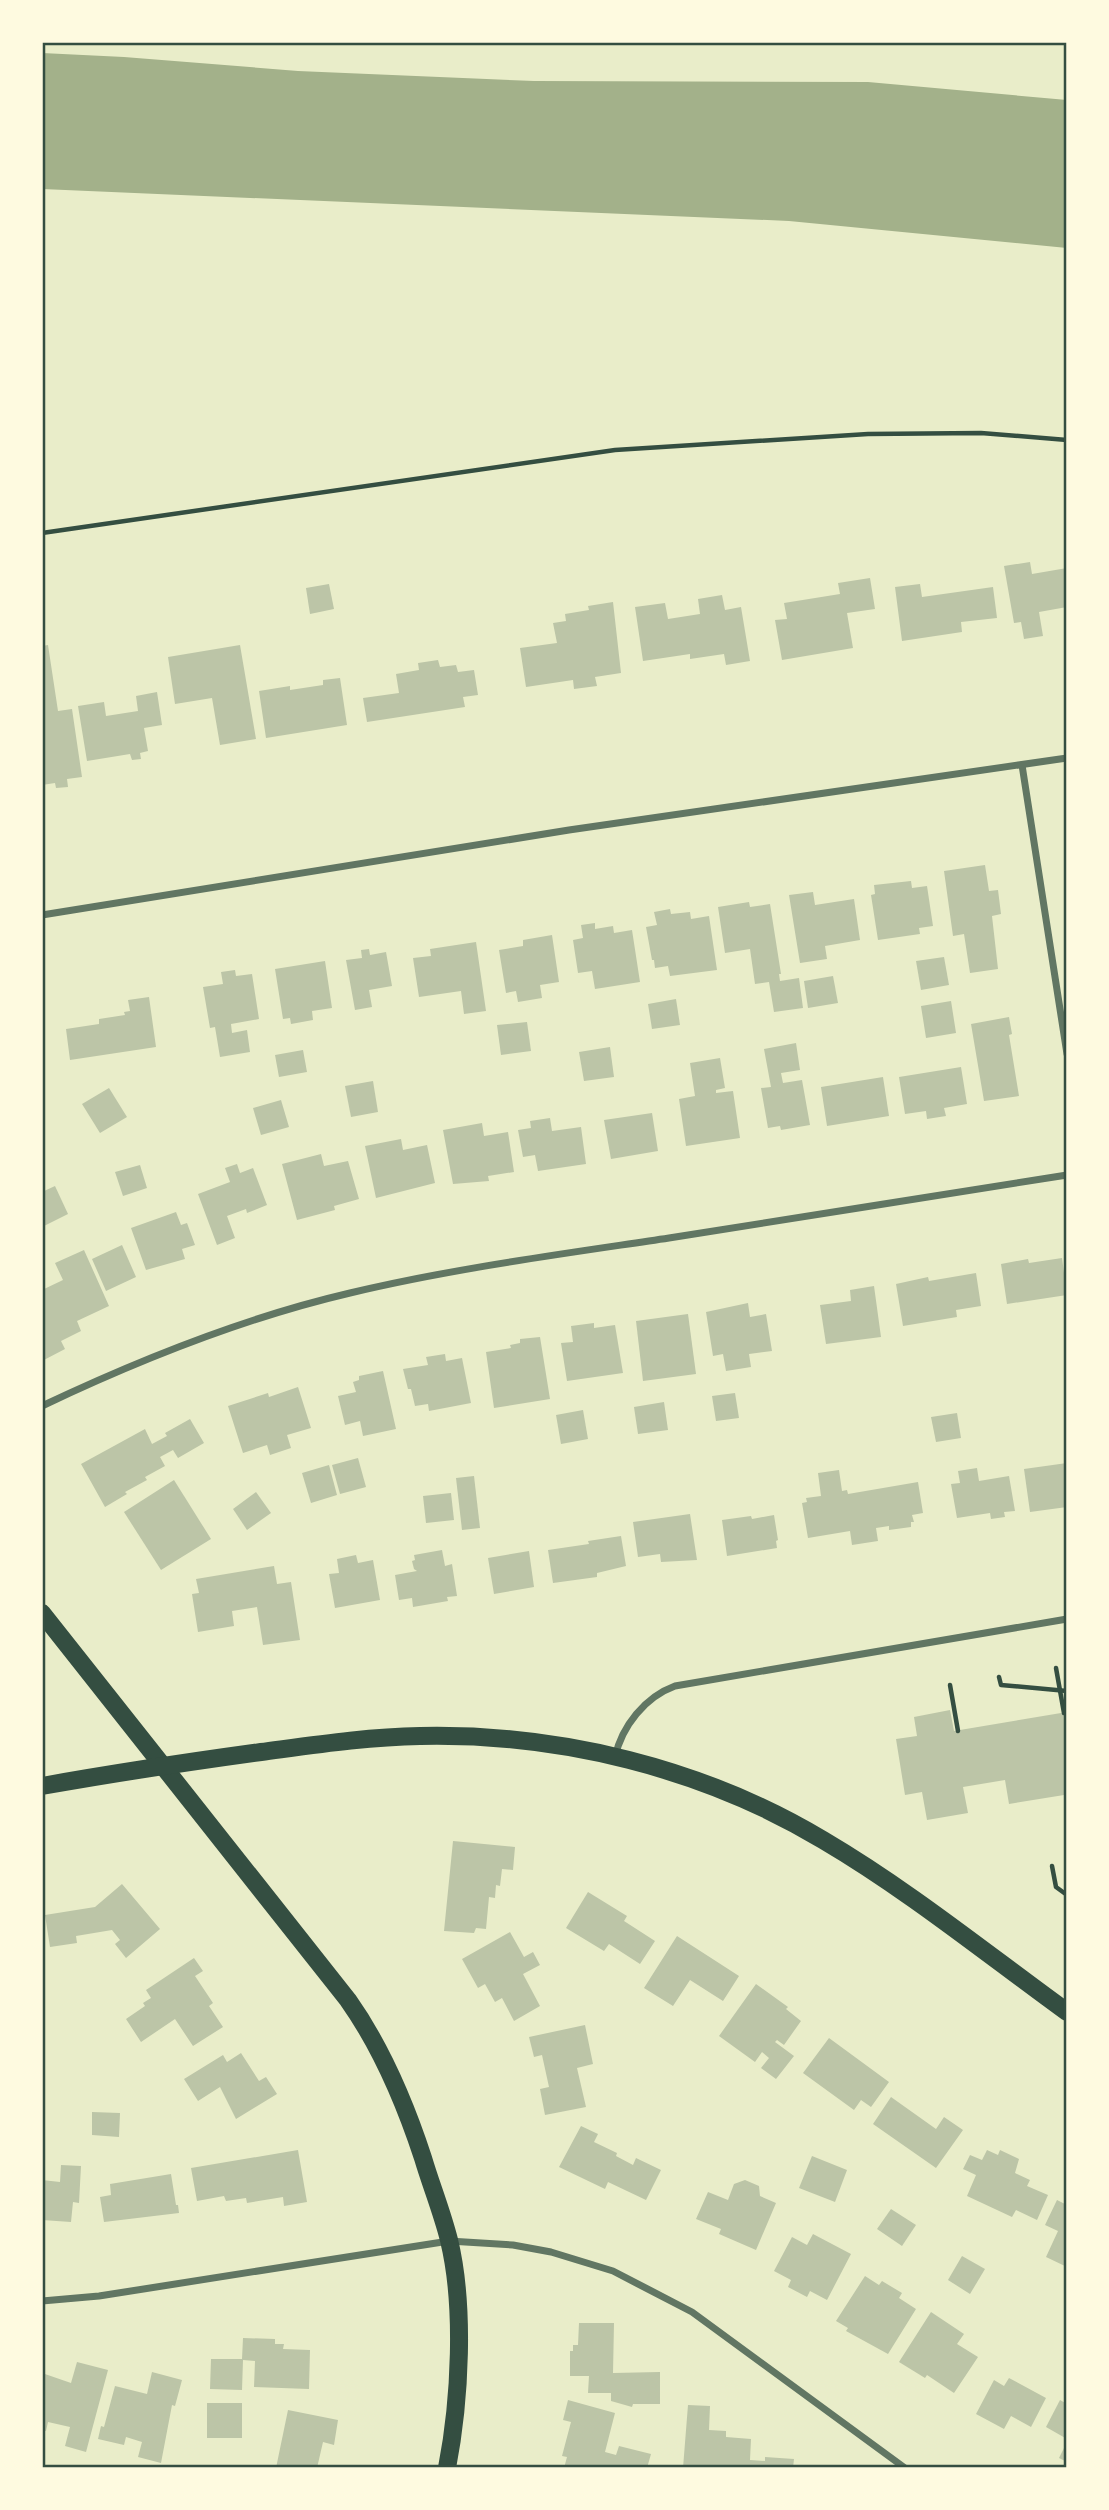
<svg xmlns="http://www.w3.org/2000/svg" width="1109" height="2510" font-family="'IBM Plex Sans',sans-serif">
<rect width="100%" height="100%" fill="#e9edc9"/>
<polygon fill="#a3b18a" points="42,53 124,57 298,71 534,81 868,82 1067,100 1067,248 789,221 42,189"/>
<g fill="#bcc5a7">
<polygon points="1030,562 1032,574 1067,568 1067,607 1039,612 1043,636 1024,639 1021,622 1014,623 1004,566"/>
<polygon points="870,578 875,609 847,613 853,648 782,660 775,620 787,619 784,603 840,594 838,583"/>
<polygon points="329,584 334,609 310,614 306,588"/>
<polygon points="920,584 922,597 993,587 997,618 961,622 962,632 902,641 895,587"/>
<polygon points="722,595 725,610 741,607 750,661 726,665 724,654 690,659 690,654 643,661 635,607 665,603 668,619 700,614 698,599"/>
<polygon points="613,602 621,673 595,677 597,686 574,689 573,680 526,687 520,648 557,643 553,623 566,621 565,614 589,610 588,606"/>
<polygon points="48,645 58,711 72,709 82,777 67,779 68,787 56,788 55,783 42,785 42,646"/>
<polygon points="240,645 256,739 220,745 212,698 175,704 168,657"/>
<polygon points="438,660 440,667 456,665 458,672 474,670 478,695 463,697 465,707 367,722 363,698 399,693 396,674 419,670 418,663"/>
<polygon points="340,678 347,725 266,738 259,691 290,686 290,690 323,685 323,680"/>
<polygon points="157,692 162,725 144,728 148,751 140,753 141,759 132,760 130,754 87,761 78,706 104,702 106,716 138,711 136,696"/>
<polygon points="985,865 989,891 998,890 1001,914 992,916 998,969 970,973 964,934 953,936 944,871"/>
<polygon points="911,881 912,888 927,886 933,926 919,928 920,934 878,940 871,895 875,894 874,885"/>
<polygon points="813,892 815,905 854,899 860,940 825,946 827,959 800,963 789,895"/>
<polygon points="749,902 750,907 770,904 781,974 779,974 780,981 799,978 803,1008 774,1012 769,982 755,984 750,949 725,953 718,907"/>
<polygon points="670,909 671,914 690,912 691,919 709,916 717,970 670,976 668,966 655,968 654,960 652,960 646,927 657,925 654,912"/>
<polygon points="595,923 595,929 613,926 614,933 632,930 640,982 595,989 592,971 578,973 573,940 583,938 581,925"/>
<polygon points="552,935 559,982 540,985 542,998 518,1002 516,991 506,993 499,950 523,946 523,940"/>
<polygon points="476,942 486,1011 464,1014 461,991 419,997 413,958 431,956 430,949"/>
<polygon points="369,949 370,955 386,952 392,986 369,990 372,1007 355,1010 346,960 362,958 361,950"/>
<polygon points="944,957 949,985 921,990 916,961"/>
<polygon points="325,961 332,1008 312,1011 313,1020 291,1024 290,1018 283,1019 275,969"/>
<polygon points="235,970 236,976 252,974 259,1019 231,1024 232,1033 247,1030 250,1052 220,1057 215,1027 210,1028 203,987 223,984 221,972"/>
<polygon points="833,976 838,1003 808,1008 804,981"/>
<polygon points="149,997 156,1047 70,1060 66,1029 99,1024 99,1019 125,1015 124,1012 130,1011 128,1000"/>
<polygon points="676,999 680,1025 652,1029 648,1004"/>
<polygon points="951,1001 956,1033 926,1038 921,1006"/>
<polygon points="1009,1017 1012,1034 1009,1035 1019,1096 984,1101 971,1024"/>
<polygon points="527,1022 531,1051 501,1055 497,1025"/>
<polygon points="796,1043 800,1070 781,1073 783,1083 802,1080 810,1125 781,1130 780,1126 768,1128 761,1088 771,1087 764,1049"/>
<polygon points="610,1047 614,1077 584,1081 579,1052"/>
<polygon points="303,1050 307,1072 279,1077 275,1055"/>
<polygon points="720,1058 725,1088 716,1090 716,1093 733,1091 740,1138 686,1146 679,1099 695,1096 690,1063"/>
<polygon points="961,1067 967,1104 944,1108 946,1116 927,1119 926,1111 905,1114 899,1077"/>
<polygon points="883,1077 889,1116 827,1126 821,1087"/>
<polygon points="373,1081 378,1112 351,1117 345,1086"/>
<polygon points="109,1088 127,1117 100,1133 82,1104"/>
<polygon points="281,1100 289,1127 261,1135 253,1108"/>
<polygon points="652,1113 658,1151 611,1159 604,1120"/>
<polygon points="550,1118 552,1131 581,1127 586,1164 538,1171 535,1155 523,1157 518,1130 531,1128 530,1121"/>
<polygon points="482,1123 484,1136 508,1132 514,1172 488,1176 489,1181 453,1184 443,1130"/>
<polygon points="401,1139 403,1150 427,1145 435,1183 376,1198 365,1146"/>
<polygon points="321,1154 324,1166 348,1161 359,1199 334,1206 335,1210 297,1220 282,1164"/>
<polygon points="237,1164 240,1173 253,1168 267,1205 247,1213 246,1209 227,1216 235,1238 217,1245 198,1194 230,1182 225,1168"/>
<polygon points="140,1165 147,1188 123,1196 115,1172"/>
<polygon points="55,1186 68,1214 42,1227 42,1192"/>
<polygon points="176,1212 181,1225 187,1223 195,1245 182,1249 185,1259 146,1270 131,1228"/>
<polygon points="122,1245 136,1277 106,1291 92,1259"/>
<polygon points="84,1250 109,1306 77,1321 81,1331 61,1341 65,1349 42,1361 42,1290 63,1280 55,1263"/>
<polygon points="1062,1258 1067,1295 1007,1304 1001,1264 1028,1259 1029,1263"/>
<polygon points="976,1273 981,1306 956,1310 957,1317 903,1326 896,1284 928,1277 929,1281"/>
<polygon points="874,1286 881,1337 826,1344 820,1305 851,1301 850,1290"/>
<polygon points="748,1303 750,1317 766,1314 772,1351 749,1354 751,1367 726,1371 723,1354 713,1356 706,1312"/>
<polygon points="688,1314 696,1374 643,1381 636,1321"/>
<polygon points="594,1323 594,1328 615,1325 623,1373 567,1381 561,1343 573,1342 571,1326"/>
<polygon points="540,1337 550,1399 494,1408 486,1352 511,1348 510,1345 520,1343 520,1339"/>
<polygon points="445,1354 446,1361 462,1358 471,1403 429,1411 428,1404 415,1406 411,1389 408,1389 403,1369 428,1365 426,1357"/>
<polygon points="383,1371 396,1429 363,1436 360,1421 345,1425 338,1396 356,1392 353,1382 359,1380 359,1376"/>
<polygon points="298,1387 311,1428 287,1435 291,1448 270,1455 267,1445 243,1453 228,1406 268,1393 269,1397"/>
<polygon points="735,1393 739,1418 716,1421 712,1396"/>
<polygon points="664,1402 668,1430 638,1434 634,1407"/>
<polygon points="583,1410 588,1439 561,1444 556,1415"/>
<polygon points="957,1413 961,1438 936,1442 931,1417"/>
<polygon points="190,1419 204,1443 178,1458 173,1450 160,1457 165,1466 145,1477 147,1480 125,1492 127,1494 105,1507 81,1464 145,1429 152,1444 167,1436 165,1433"/>
<polygon points="358,1458 366,1487 340,1494 332,1465"/>
<polygon points="1067,1463 1067,1507 1030,1512 1024,1469"/>
<polygon points="329,1465 337,1495 311,1503 302,1473"/>
<polygon points="977,1468 979,1481 1009,1476 1015,1511 1004,1512 1005,1517 991,1519 990,1513 957,1518 951,1484 960,1483 958,1471"/>
<polygon points="839,1470 842,1491 847,1490 848,1494 918,1482 923,1513 912,1515 914,1522 911,1522 911,1527 889,1530 889,1526 876,1528 878,1541 852,1545 850,1531 808,1538 802,1503 807,1502 806,1498 821,1496 818,1473"/>
<polygon points="474,1476 480,1528 462,1530 456,1478"/>
<polygon points="174,1480 211,1539 161,1570 124,1512"/>
<polygon points="256,1492 271,1513 247,1530 233,1509"/>
<polygon points="451,1493 454,1520 426,1523 423,1496"/>
<polygon points="690,1514 697,1560 661,1562 660,1554 638,1557 633,1522"/>
<polygon points="774,1515 778,1540 776,1541 777,1548 727,1556 722,1520 751,1516 752,1519"/>
<polygon points="621,1536 626,1566 597,1573 597,1577 553,1583 548,1550 589,1544 588,1541"/>
<polygon points="442,1550 445,1566 452,1564 457,1596 447,1597 448,1601 413,1607 412,1598 399,1600 395,1575 417,1571 414,1569 412,1561 415,1560 414,1555"/>
<polygon points="529,1551 534,1587 494,1594 488,1558"/>
<polygon points="356,1555 358,1563 373,1560 380,1600 335,1608 329,1574 339,1573 337,1559"/>
<polygon points="274,1566 277,1584 291,1582 300,1640 263,1645 257,1607 232,1611 234,1626 198,1632 192,1594 199,1593 196,1579"/>
<polygon points="950,1710 954,1731 1067,1712 1067,1801 1064,1795 1009,1804 1005,1780 963,1787 968,1813 927,1820 922,1792 905,1795 896,1739 917,1736 914,1717"/>
<polygon points="453,1841 515,1847 513,1870 502,1869 500,1886 496,1885 495,1898 489,1897 486,1929 476,1928 474,1933 444,1931"/>
<polygon points="122,1884 160,1929 126,1958 115,1944 120,1940 112,1930 76,1936 77,1943 50,1947 45,1915 95,1907"/>
<polygon points="588,1892 627,1916 624,1921 655,1941 640,1964 609,1944 604,1951 566,1928"/>
<polygon points="510,1932 524,1957 533,1952 540,1965 523,1974 540,2006 514,2021 502,1998 495,2002 485,1984 478,1988 462,1959"/>
<polygon points="677,1936 739,1976 723,2001 690,1980 673,2006 644,1988"/>
<polygon points="194,1958 203,1971 195,1976 213,2003 209,2006 223,2027 193,2046 175,2019 141,2042 126,2019 145,2006 143,2003 151,1998 146,1990"/>
<polygon points="756,1984 788,2007 786,2009 801,2021 784,2045 777,2040 775,2042 794,2056 776,2079 761,2068 769,2058 762,2052 755,2062 719,2036"/>
<polygon points="585,2025 593,2064 577,2068 586,2107 545,2115 540,2089 549,2087 542,2055 534,2057 529,2037"/>
<polygon points="829,2038 889,2082 871,2107 861,2100 854,2110 803,2073"/>
<polygon points="241,2053 259,2081 266,2077 277,2094 236,2119 220,2087 198,2101 184,2079 223,2055 227,2062"/>
<polygon points="891,2097 936,2129 944,2117 963,2130 936,2168 873,2124"/>
<polygon points="92,2112 120,2113 119,2137 92,2135"/>
<polygon points="581,2126 598,2134 594,2142 617,2153 616,2156 633,2165 636,2158 661,2170 646,2200 608,2182 605,2189 559,2167"/>
<polygon points="298,2150 307,2202 284,2206 283,2197 247,2203 246,2198 226,2201 224,2196 197,2201 191,2168"/>
<polygon points="987,2150 998,2155 1000,2150 1019,2159 1015,2173 1030,2180 1027,2186 1048,2195 1037,2220 1016,2210 1012,2217 967,2196 976,2175 963,2169 970,2155 982,2160"/>
<polygon points="812,2156 847,2170 835,2202 799,2188"/>
<polygon points="61,2165 81,2166 79,2203 73,2202 71,2222 42,2220 42,2180 60,2182"/>
<polygon points="171,2174 176,2205 178,2205 179,2213 104,2222 100,2197 111,2195 110,2184"/>
<polygon points="745,2180 759,2186 760,2196 776,2203 756,2250 719,2234 721,2229 696,2219 708,2192 728,2200 734,2184"/>
<polygon points="1057,2200 1067,2205 1067,2267 1046,2257 1058,2231 1045,2225"/>
<polygon points="891,2209 916,2225 902,2246 877,2229"/>
<polygon points="813,2234 851,2254 827,2300 810,2291 807,2297 788,2287 791,2280 774,2271 792,2237 807,2245"/>
<polygon points="962,2256 985,2269 970,2294 948,2280"/>
<polygon points="865,2276 879,2285 882,2281 902,2293 899,2298 916,2309 888,2354 846,2331 848,2328 836,2321"/>
<polygon points="931,2312 964,2334 957,2344 978,2357 954,2393 927,2375 925,2378 899,2362"/>
<polygon points="579,2323 614,2323 613,2373 660,2372 660,2404 633,2404 632,2407 611,2401 611,2393 588,2393 589,2376 570,2376 570,2351 573,2351 573,2345 578,2345"/>
<polygon points="243,2338 275,2339 275,2344 284,2344 283,2349 310,2350 309,2389 254,2387 255,2361 243,2360 242,2390 210,2389 211,2359 242,2359"/>
<polygon points="77,2362 108,2370 86,2452 65,2446 70,2427 48,2422 46,2431 42,2430 42,2373 71,2383"/>
<polygon points="152,2372 182,2380 175,2406 172,2405 161,2463 138,2457 142,2442 126,2437 124,2445 98,2439 101,2426 104,2427 115,2386 147,2394"/>
<polygon points="1009,2378 1046,2398 1031,2427 1011,2416 1004,2429 976,2414 994,2380 1004,2386"/>
<polygon points="568,2400 615,2413 605,2452 616,2455 619,2446 651,2454 647,2468 564,2468 567,2457 562,2456 571,2422 563,2420"/>
<polygon points="1060,2400 1067,2404 1067,2439 1046,2427"/>
<rect x="207" y="2403" width="35" height="35"/>
<polygon points="688,2405 710,2406 709,2430 726,2431 726,2437 751,2439 750,2460 765,2461 765,2457 794,2459 793,2468 683,2468"/>
<polygon points="288,2410 338,2420 334,2445 323,2442 317,2468 276,2468"/>
<polygon points="1067,2442 1067,2462 1059,2458"/>
</g>
<g fill="none" stroke-linecap="round" stroke-linejoin="round">
<g stroke="#344e41" stroke-width="4.5">
<polyline points="42,533 615,450 868,434 981,433 1067,440"/>
<polyline points="1056,1668 1064,1713"/>
<polyline points="999,1677 1001,1685 1067,1691"/>
<polyline points="950,1685 958,1731"/>
<polyline points="1052,1866 1056,1887 1067,1895"/>
</g>
<g stroke="#617663" stroke-width="7">
<polyline points="1022,765 1067,1054"/>
<polyline points="42,915 569,830 1067,758"/>
<path d="M42 1406C141 1359 243 1318 350 1293 455 1268 562 1254 669 1238 802 1217 934 1196 1067 1175"/>
<path d="M615 1757C622 1726 645 1697 675 1686L1067 1619"/>
<polyline points="42,2301 99,2296 449,2241 513,2245 551,2252 613,2271 692,2312 905,2468"/>
</g>
<g stroke="#344e41" stroke-width="18">
<path d="M42 1613 348 2000C382 2048 405 2103 423 2158 431 2185 442 2212 449 2240 465 2306 460 2401 447 2468"/>
<path d="M42 1786C115 1773 188 1762 261 1752 314 1745 367 1737 420 1736 559 1733 703 1768 823 1840 908 1890 987 1954 1067 2012"/>
</g>
</g>
<rect width="1109" height="2510" fill="none" stroke="#fefae0" stroke-width="88"/>
<rect x="44" y="44" width="1021" height="2422" fill="none" stroke="#344e41" stroke-width="2.5"/>
</svg>
